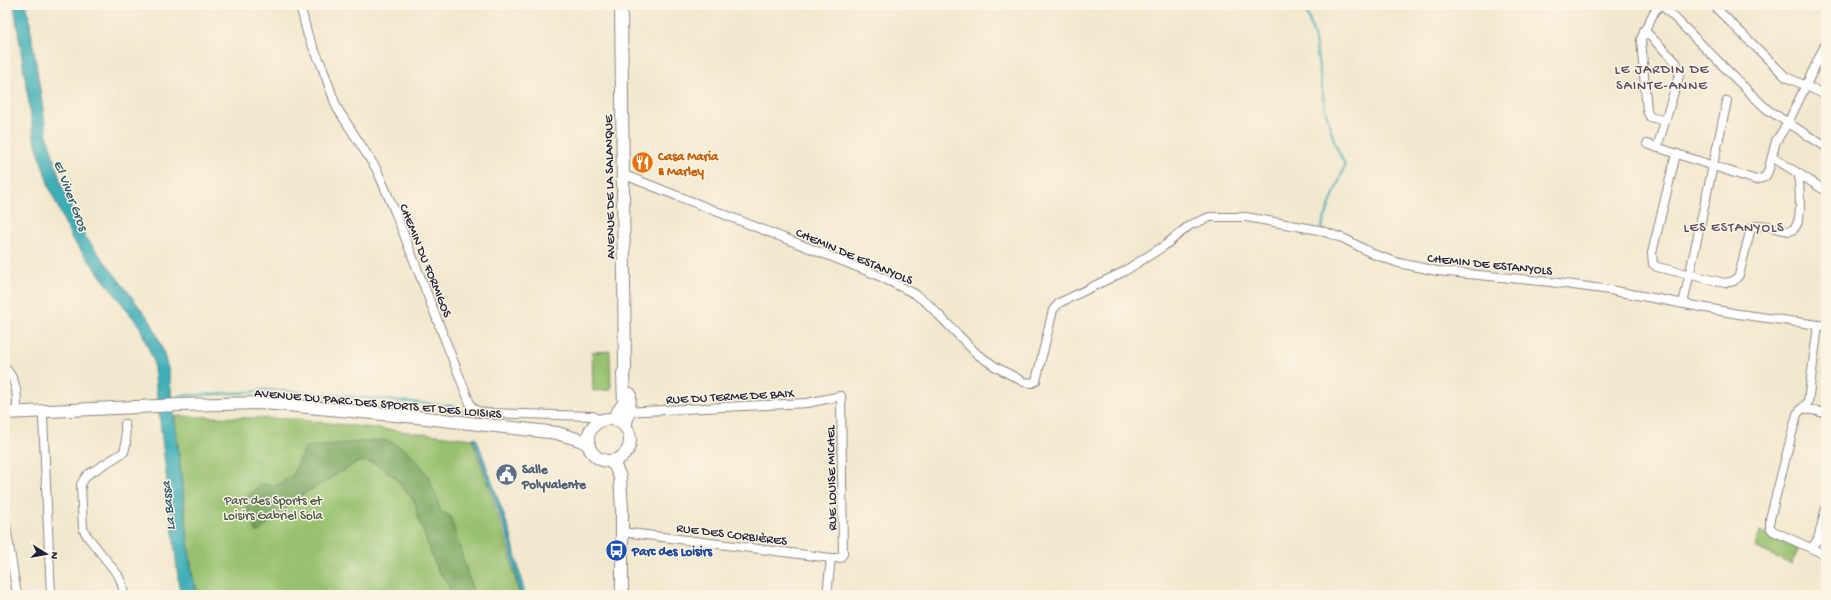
<svg xmlns="http://www.w3.org/2000/svg" width="1831" height="600" font-family="'Gochi Hand',sans-serif">
<rect width="100%" height="100%" fill="#fcf5e5"/>
<filter id="ink" filterUnits="userSpaceOnUse"><feTurbulence type="fractalNoise" baseFrequency=".025" numOctaves="2"/><feDisplacementMap in="SourceGraphic" scale="8" xChannelSelector="R" yChannelSelector="G"/><feConvolveMatrix kernelMatrix="1 2 1 2 8 2 1 2 1" color-interpolation-filters="sRGB"/></filter>
<filter id="wash" filterUnits="userSpaceOnUse"><feTurbulence type="fractalNoise" baseFrequency=".012" numOctaves="4" result="noise"/><feDisplacementMap in="SourceGraphic" scale="16" xChannelSelector="R" yChannelSelector="G"/><feGaussianBlur stdDeviation="0.9" result="paint"/><feColorMatrix in="noise" values="0 0 0 0 0 0 0 0 0 0 0 0 0 0 0 0 0 1.4 0 .05"/><feComposite in="paint" operator="in"/></filter>
<g filter="url(#wash)">
<rect width="100%" height="100%" fill="#f2e8cd"/>
<g fill="#97c16e" stroke="#5c7254">
<polygon points="610,351 611,390 593,391 592,352"/>
<polygon points="175,416 292,419 472,439 505,536 519,595 199,595 193,577 188,541"/>
<polygon points="1760,531 1799,549 1791,564 1755,547"/>
</g>
<path fill="#79a761" stroke="#4e644e" d="M382 440C417 447 433 479 440 511L450 516 474 595H452L448 584 437 569 417 514 416 504 395 477 374 463 366 461 358 462 302 495 257 533 244 499 261 484 278 485 293 475 305 447Z"/>
<g fill="#3eaeb7" stroke="#306879">
<polygon points="14,5 27,5 47,135 61,183 82,232 151,322 161,344 169,372 192,576 198,595 180,595 153,360 140,327 72,239 49,187 34,137"/>
<polygon points="476,437 510,532 525,595 520,595 507,535 473,438"/>
</g>
<g fill="none" stroke-linecap="round" stroke-linejoin="round">
<g stroke="#3eaeb7" stroke-width="2">
<polyline points="1305,5 1315,40 1325,109 1335,144 1345,165 1321,228"/>
<polyline points="178,396 252,392 261,390 277,390 454,406 469,416"/>
</g>
</g>
</g>
<g filter="url(#ink)">
<g fill="none" stroke-linecap="round" stroke-linejoin="round">
<defs>
<g id="minor">
<polyline points="300,5 308,36 321,64 337,108 377,170 395,212 471,406 477,411 486,413 593,416 600,421"/>
<polyline points="1660,5 1654,12 1641,39 1647,111 1650,117 1662,120 1666,119"/>
<polyline points="1662,5 1752,95 1768,110 1826,147"/>
<polyline points="1713,5 1786,77 1826,95"/>
<polyline points="1644,30 1676,62 1680,72 1657,148"/>
<polyline points="1647,144 1756,180 1765,177 1768,172 1776,141 1788,123 1826,43"/>
<path d="M1676 154 1652 253 1653 264 1657 267 1725 283 1734 281 1739 275 1751 228C1761 221 1778 230 1789 231 1806 228 1798 188 1799 173"/>
<polyline points="1772,157 1826,191"/>
<polyline points="622,174 875,274 915,294 927,303 977,354 996,367 1024,382 1032,383 1036,381 1053,310 1059,303 1123,272 1164,246 1190,225 1210,217 1246,217 1319,230 1345,239 1373,254 1399,263 1437,271 1551,282 1610,290 1738,314 1826,326"/>
<polyline points="1683,304 1727,101"/>
<polyline points="1818,325 1808,402 1797,414 1770,519 1770,527 1773,531 1826,555"/>
<path d="M5 368C18 381 17 395 17 412"/>
<polyline points="1803,408 1826,413"/>
<polyline points="43,418 51,595"/>
<polyline points="5,520 17,595"/>
<polyline points="622,532 831,558 840,558 843,554 841,396 807,403 624,412"/>
<polyline points="1812,548 1818,539 1826,508"/>
<polyline points="124,595 122,584 118,575 88,537 83,529 81,484 87,475 124,452 126,444 125,424"/>
<polyline points="827,595 831,558"/>
</g>
<g id="secondary">
<polyline points="5,413 180,405 264,403 417,417 557,433 580,440 589,445"/>
<polyline points="613,419 624,403 623,374 625,368 621,5"/>
<circle cx="609" cy="440" r="21"/>
<polyline points="625,426 629,412 630,394"/>
<polyline points="610,461 615,466 620,477 622,510 622,595"/>
</g>
</defs>
<use href="#minor" stroke="#8a8584" stroke-width="10"/>
<use href="#secondary" stroke="#8a8584" stroke-width="14"/>
<use href="#minor" stroke="#fff" stroke-width="8"/>
<use href="#secondary" stroke="#fff" stroke-width="12"/>
</g>
</g>
<defs>
<symbol id="restaurant-disc" viewBox="-11 -11 22 22"><circle r="9.5" fill="#e8710a" stroke="#fcf5e5"/><path d="M-5-6h1v4h1v-4h1v4h1v-4h1v5L-1.5 .5V6h-2V.5L-5-1ZM5-6V6H3V1.5H1.5Q1.5-4 5-6Z" fill="#fff"/></symbol>
<symbol id="civic-disc" viewBox="-11 -11 22 22"><circle r="9.5" fill="#5c6f8a" stroke="#fcf5e5"/><path d="M-.6-6.5H3V-4.5H.6V-3L4-1V1h2V6H-6V1h2V-1L-.6-3ZM-1.2 2.5V6h2.4V2.5Z" fill="#fff"/></symbol>
<symbol id="bus-disc" viewBox="-11 -11 22 22"><circle r="9.5" fill="#1a4fb4" stroke="#fcf5e5"/><path d="M-5-6H5V4H4V6H2V4H-2V6H-4V4H-5ZM-3.5-4V0h7V-4ZM-3.5 1.2v1.5H-2V1.2ZM2 1.2v1.5H3.5V1.2Z" fill="#fff"/></symbol>
</defs>
<g fill-rule="evenodd">
<use href="#restaurant-disc" x="630" y="150" width="25" height="25"/>
<use href="#civic-disc" x="494" y="462" width="25" height="25"/>
<use href="#bus-disc" x="604" y="538" width="25" height="25"/>
</g>
<g text-anchor="middle" stroke-width="3" stroke-linejoin="round" paint-order="stroke">
<g font-size="13" font-weight="bold" fill="#c56008" stroke="#fcf5e5" text-anchor="start">
<text x="658" y="160">Casa Maria<tspan x="658" dy="15">&amp; Marley</tspan></text>
</g>
<g font-size="13" fill="#22223b" stroke="#fcf5e5">
<text transform="translate(608 187) rotate(-91)" y="5">AVENUE DE LA SALANQUE</text>
<text transform="translate(855 255) rotate(23)" y="5">CHEMIN DE ESTANYOLS</text>
<text transform="translate(427 260) rotate(68)" y="5">CHEMIN DU FORMIGOS</text>
<text transform="translate(1490 263) rotate(6)" y="5">CHEMIN DE ESTANYOLS</text>
<text transform="translate(730 395) rotate(-3)" y="5">RUE DU TERME DE BAIX</text>
<text transform="translate(378 402) rotate(5)" y="5">AVENUE DU PARC DES SPORTS ET DES LOISIRS</text>
<text transform="translate(830 478) rotate(-91)" y="5">RUE LOUISE MICHEL</text>
<text transform="translate(732 533) rotate(7)" y="5">RUE DES CORBIÈRES</text>
</g>
<g font-size="13" font-weight="bold" fill="#4e5e75" stroke="#fcf5e5" text-anchor="start">
<text x="522" y="473">Salle<tspan x="522" dy="15">Polyvalente</tspan></text>
</g>
<g font-size="13" fill="#4b5a4d" stroke="#fcf5e5">
<text x="273" y="504">Parc des Sports et<tspan x="273" dy="15">Loisirs Gabriel Sola</tspan></text>
</g>
<g font-size="13" font-weight="bold" fill="#164399" stroke="#fcf5e5" text-anchor="start">
<text x="632" y="555">Parc des Loisirs</text>
</g>
<g font-size="14" letter-spacing="1" fill="#5e4c65" stroke="#fcf5e5">
<text x="1662" y="73">LE JARDIN DE<tspan x="1662" dy="16">SAINTE-ANNE</tspan></text>
<text x="1734" y="231">LES ESTANYOLS</text>
</g>
<g font-size="14" font-style="italic" fill="#2d5a6d" stroke="#fcf5e5">
<text transform="translate(72 195) rotate(69)" y="5">El Viver Gros</text>
<text transform="translate(167 506) rotate(-96)" y="5">La Bassa</text>
</g>
</g>
<rect width="1831" height="600" fill="none" stroke="#fcf5e5" stroke-width="20"/>
<g transform="translate(46 554) rotate(101)" stroke="#fcf5e5" stroke-width="3" paint-order="stroke">
<path d="M0-3L7 15L0 10L-7 15Z" fill="#22223b"/>
<text y="-6" font-size="11" font-weight="bold" text-anchor="middle" fill="#22223b">N</text>
</g>
</svg>
